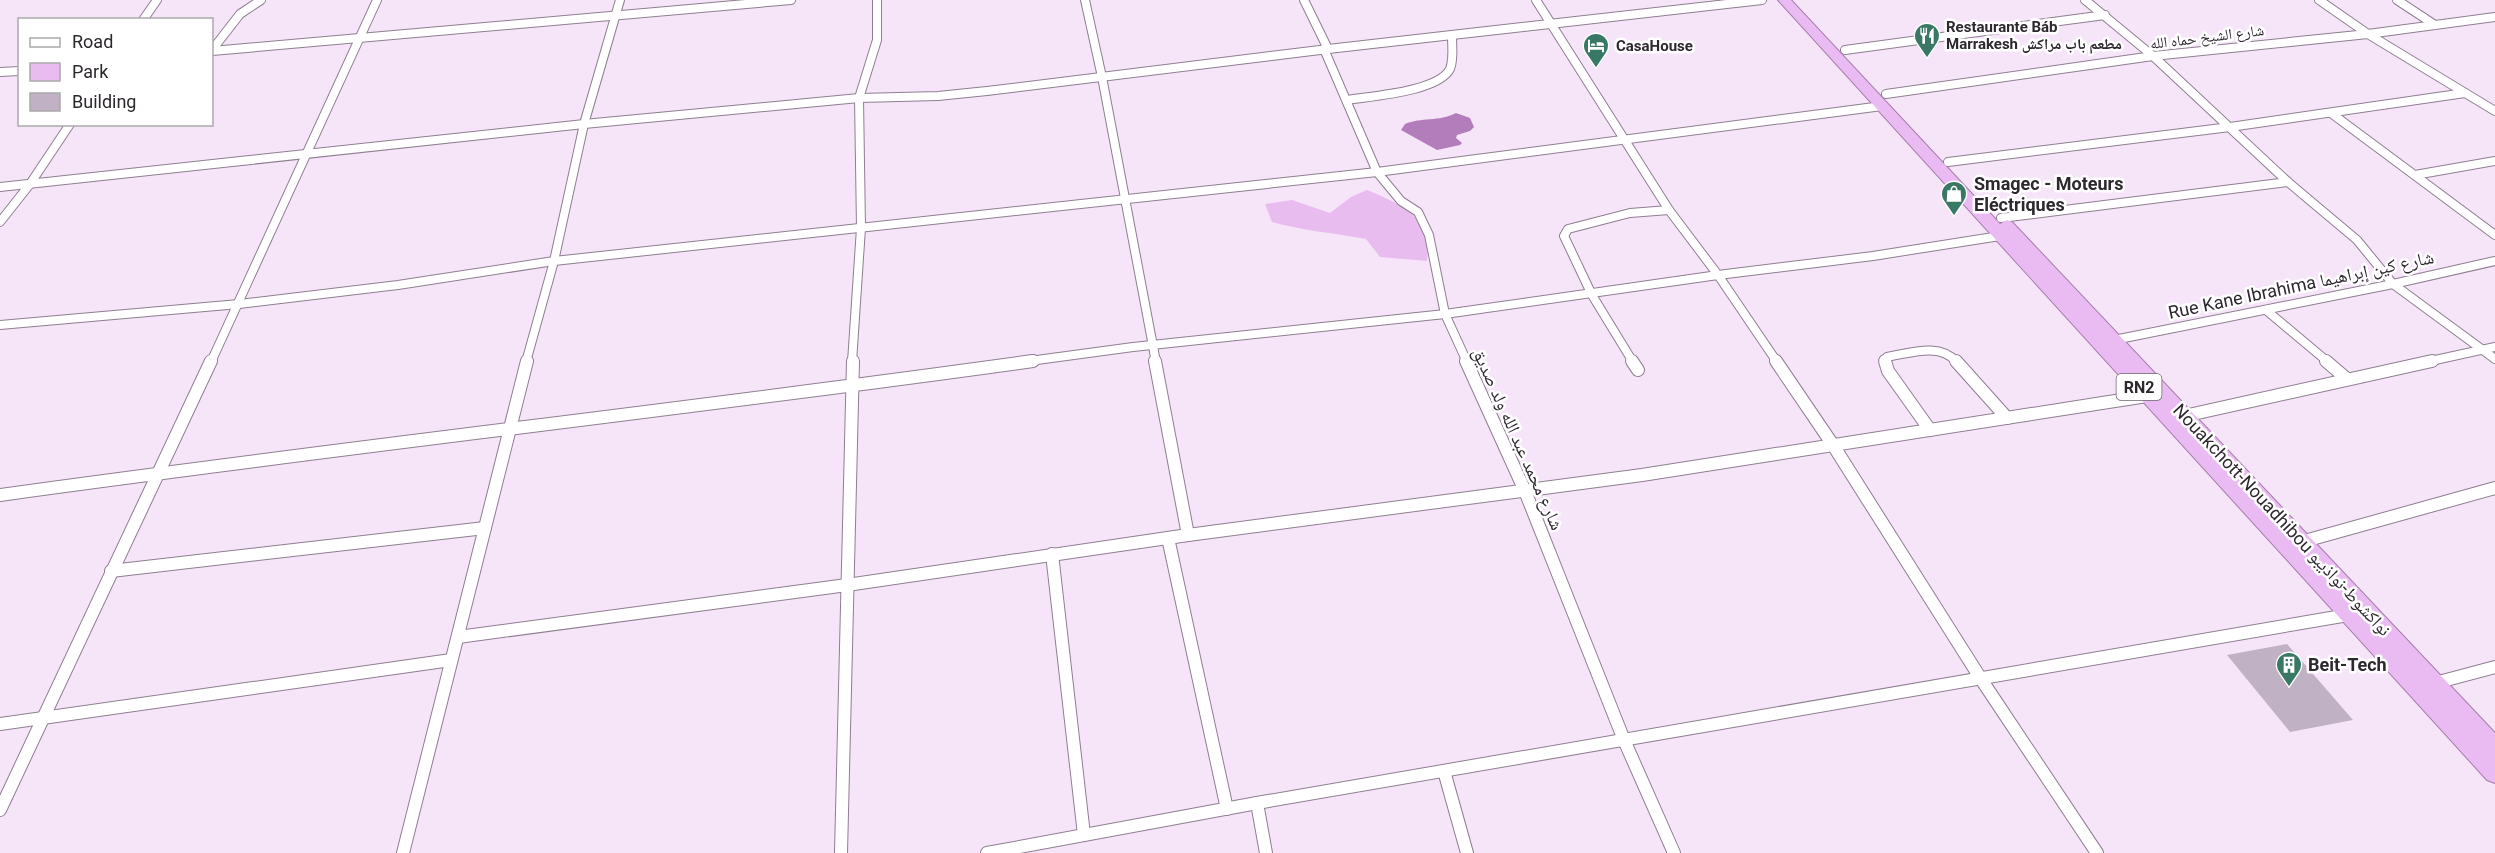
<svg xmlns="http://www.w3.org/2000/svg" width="2495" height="853" font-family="Roboto,'Noto Naskh Arabic',sans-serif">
<rect width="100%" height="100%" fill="#f6e5f8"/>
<path fill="#e9bcf0" d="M1367 190C1402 205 1432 216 1427 261L1380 257 1366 239C1335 233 1303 231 1272 222L1265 204 1292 200 1330 213 1351 197Z"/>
<path fill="#b27dba" d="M1456 113 1470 118 1474 127 1470 131 1457 135 1456 138 1462 143 1460 145 1437 150 1401 130 1405 124C1421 117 1439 122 1456 113Z"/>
<polygon fill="#c1b1c4" points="2287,644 2353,720 2290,732 2227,655"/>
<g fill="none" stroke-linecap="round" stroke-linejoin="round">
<defs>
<g id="minor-far1">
<polyline points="1085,0 1102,77 1156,362"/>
<polyline points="1304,0 1328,49"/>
<polyline points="1536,0 1669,210 1718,275 1777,362"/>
<polyline points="2085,0 2153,56 2288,182 2357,240 2393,284 2495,359"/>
<polyline points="2319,0 2368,34 2495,111"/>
<polyline points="2397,0 2435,25"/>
<polyline points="143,20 157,0"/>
<polyline points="1324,49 1377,172 1401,201 1418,212 1429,235 1445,314 1467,362"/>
<polyline points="212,50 240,14 261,0"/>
<polyline points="1845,50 2105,15"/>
<polyline points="212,51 791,0"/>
<polyline points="0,72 20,71"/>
<polyline points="1886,94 2153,56 2368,34 2495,17"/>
<path d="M1347 100C1370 96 1438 92 1450 69 1454 59 1452 47 1452 36"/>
<polyline points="2331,113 2495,235"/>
<polyline points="1948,162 2230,127 2465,93"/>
<polyline points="2415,175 2495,161"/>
<polyline points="0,187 584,124 859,98 938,96 987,91 1328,49 1762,0"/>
<polyline points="2001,218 2288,182"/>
<polyline points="0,222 30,184 70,124"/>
<polyline points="2266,310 2328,362"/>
<polyline points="0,325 239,304 398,285 554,261 1377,172 1882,106"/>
<polyline points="2114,340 2393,284 2495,261"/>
<polyline points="211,362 377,0"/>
<polyline points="526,362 554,261 584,124 620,0"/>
<polyline points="852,362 861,228 859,98 877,40 877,0"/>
<polyline points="1022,362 1133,347 1445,314 1718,275 1873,256 2000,236"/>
<polyline points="1633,362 1592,295 1564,236 1568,229 1630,213 1669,210"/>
<path d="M1885 362 1887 357C1911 353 1939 342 1957 362"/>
<polyline points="2426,362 2495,347"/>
</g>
<g id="minor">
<polyline points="1155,361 1188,535"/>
<polyline points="1466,361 1525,491 1624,740 1674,853"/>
<polyline points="1632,361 1638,370"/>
<polyline points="1776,361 1833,445 1981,679 2097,853"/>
<polyline points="1885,361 1888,371 1930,430"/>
<polyline points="1956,361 2007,418"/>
<polyline points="2326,361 2347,379"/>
<polyline points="2184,416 2432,361"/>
<path d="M0 495C344 447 689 409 1033 361"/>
<polyline points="1168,538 1227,809"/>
<polyline points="2301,542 2495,488"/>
<polyline points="1052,554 1084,835"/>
<polyline points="111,571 485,528"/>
<polyline points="458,637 847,585 1188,535 1642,475 2147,396"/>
<polyline points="2435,683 2495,667"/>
<polyline points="0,724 451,660"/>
<polyline points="1444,771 1467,853"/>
<polyline points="1257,803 1266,853"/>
<polyline points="0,810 211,361"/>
<polyline points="403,853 527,361"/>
<polyline points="841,853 853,361"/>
<polyline points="987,853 1257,803 2348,615"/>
</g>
<polygon id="trunk" points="1778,0 1791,0 2000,224 2007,220 2012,222 2495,733 2495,783 2487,780"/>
</defs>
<use href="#minor-far1" stroke="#8e7e90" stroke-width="10"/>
<use href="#minor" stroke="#8e7e90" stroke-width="14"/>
<use href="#trunk" stroke="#a57cab" stroke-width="2"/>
<use href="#minor-far1" stroke="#fff" stroke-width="8"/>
<use href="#minor" stroke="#fff" stroke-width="12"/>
<use href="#trunk" fill="#eabbf2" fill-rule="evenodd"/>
</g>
<defs>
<symbol id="restaurant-pin" viewBox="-11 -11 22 30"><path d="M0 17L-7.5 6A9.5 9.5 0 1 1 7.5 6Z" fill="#3a7866" stroke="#fff"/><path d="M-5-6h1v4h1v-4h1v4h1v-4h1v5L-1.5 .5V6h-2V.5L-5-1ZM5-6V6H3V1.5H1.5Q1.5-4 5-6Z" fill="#fff"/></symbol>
<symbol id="hotel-pin" viewBox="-11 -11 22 30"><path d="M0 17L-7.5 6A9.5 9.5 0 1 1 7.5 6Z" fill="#3a7866" stroke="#fff"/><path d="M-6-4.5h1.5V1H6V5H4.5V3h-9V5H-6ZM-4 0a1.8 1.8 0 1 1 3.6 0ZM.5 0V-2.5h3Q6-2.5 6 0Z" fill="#fff"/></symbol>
<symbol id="shop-pin" viewBox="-11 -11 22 30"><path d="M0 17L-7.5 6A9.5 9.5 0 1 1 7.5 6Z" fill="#3a7866" stroke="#fff"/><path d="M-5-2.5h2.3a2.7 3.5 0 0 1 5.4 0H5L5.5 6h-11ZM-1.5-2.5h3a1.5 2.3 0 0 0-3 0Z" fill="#fff"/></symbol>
<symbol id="building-pin" viewBox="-11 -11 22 30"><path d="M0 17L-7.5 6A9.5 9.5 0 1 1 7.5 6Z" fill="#3a7866" stroke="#fff"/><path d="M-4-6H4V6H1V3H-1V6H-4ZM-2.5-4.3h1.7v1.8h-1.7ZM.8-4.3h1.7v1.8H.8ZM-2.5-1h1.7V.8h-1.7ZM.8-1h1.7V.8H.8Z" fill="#fff"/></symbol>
</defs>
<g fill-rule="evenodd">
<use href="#restaurant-pin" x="1912" y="21" width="30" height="40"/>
<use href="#hotel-pin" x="1581" y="31" width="30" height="40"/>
<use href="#shop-pin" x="1939" y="179" width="30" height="40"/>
<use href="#building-pin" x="2274" y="650" width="30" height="40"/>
</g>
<g text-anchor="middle" stroke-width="5" stroke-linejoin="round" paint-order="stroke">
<g font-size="15" font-weight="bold" fill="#2d272e" stroke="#fff" text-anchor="start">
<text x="1946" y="32">Restaurante Báb<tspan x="1946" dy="17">Marrakesh مطعم باب مراكش</tspan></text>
<text x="1616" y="51">CasaHouse</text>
</g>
<g font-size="15" fill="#2d272e" stroke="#fff">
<text transform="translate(2207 37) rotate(-7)" y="5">شارع الشيخ حماه الله</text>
</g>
<rect fill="#fff" stroke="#6c686d" stroke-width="1.5" x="2116.5" y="374" width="45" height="26" rx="4.5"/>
<g font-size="16" font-weight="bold" fill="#2d272e">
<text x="2139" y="393">RN2</text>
</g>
<g font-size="18" font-weight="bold" fill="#2d272e" stroke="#fff" text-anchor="start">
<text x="1974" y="190">Smagec - Moteurs<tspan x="1974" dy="21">Eléctriques</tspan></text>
<text x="2308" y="671">Beit-Tech</text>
</g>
<g font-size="18" fill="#2d272e" stroke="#fff">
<text transform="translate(2301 285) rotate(-12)" y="6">Rue Kane Ibrahima شارع كين إبراهيما</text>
<text transform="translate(1518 439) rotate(66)" y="6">شارع محمد عبد الله ولد صديق</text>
<text transform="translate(2282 520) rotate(47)" y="6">Nouakchott-Nouadhibou نواكشوط-نواذيبو</text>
</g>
</g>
<rect x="18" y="18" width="195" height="108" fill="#ffffff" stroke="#aba9ab" stroke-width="1.5"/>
<rect x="30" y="38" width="30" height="9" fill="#ffffff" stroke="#aba9ab" stroke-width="1.5"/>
<text x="72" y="48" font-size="18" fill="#2d272e">Road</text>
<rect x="30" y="63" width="30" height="18" fill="#e9bcf0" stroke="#aba9ab" stroke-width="1.5"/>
<text x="72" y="78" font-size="18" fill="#2d272e">Park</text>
<rect x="30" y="93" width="30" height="18" fill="#c1b1c4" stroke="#aba9ab" stroke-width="1.5"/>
<text x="72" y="108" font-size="18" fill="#2d272e">Building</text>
</svg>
